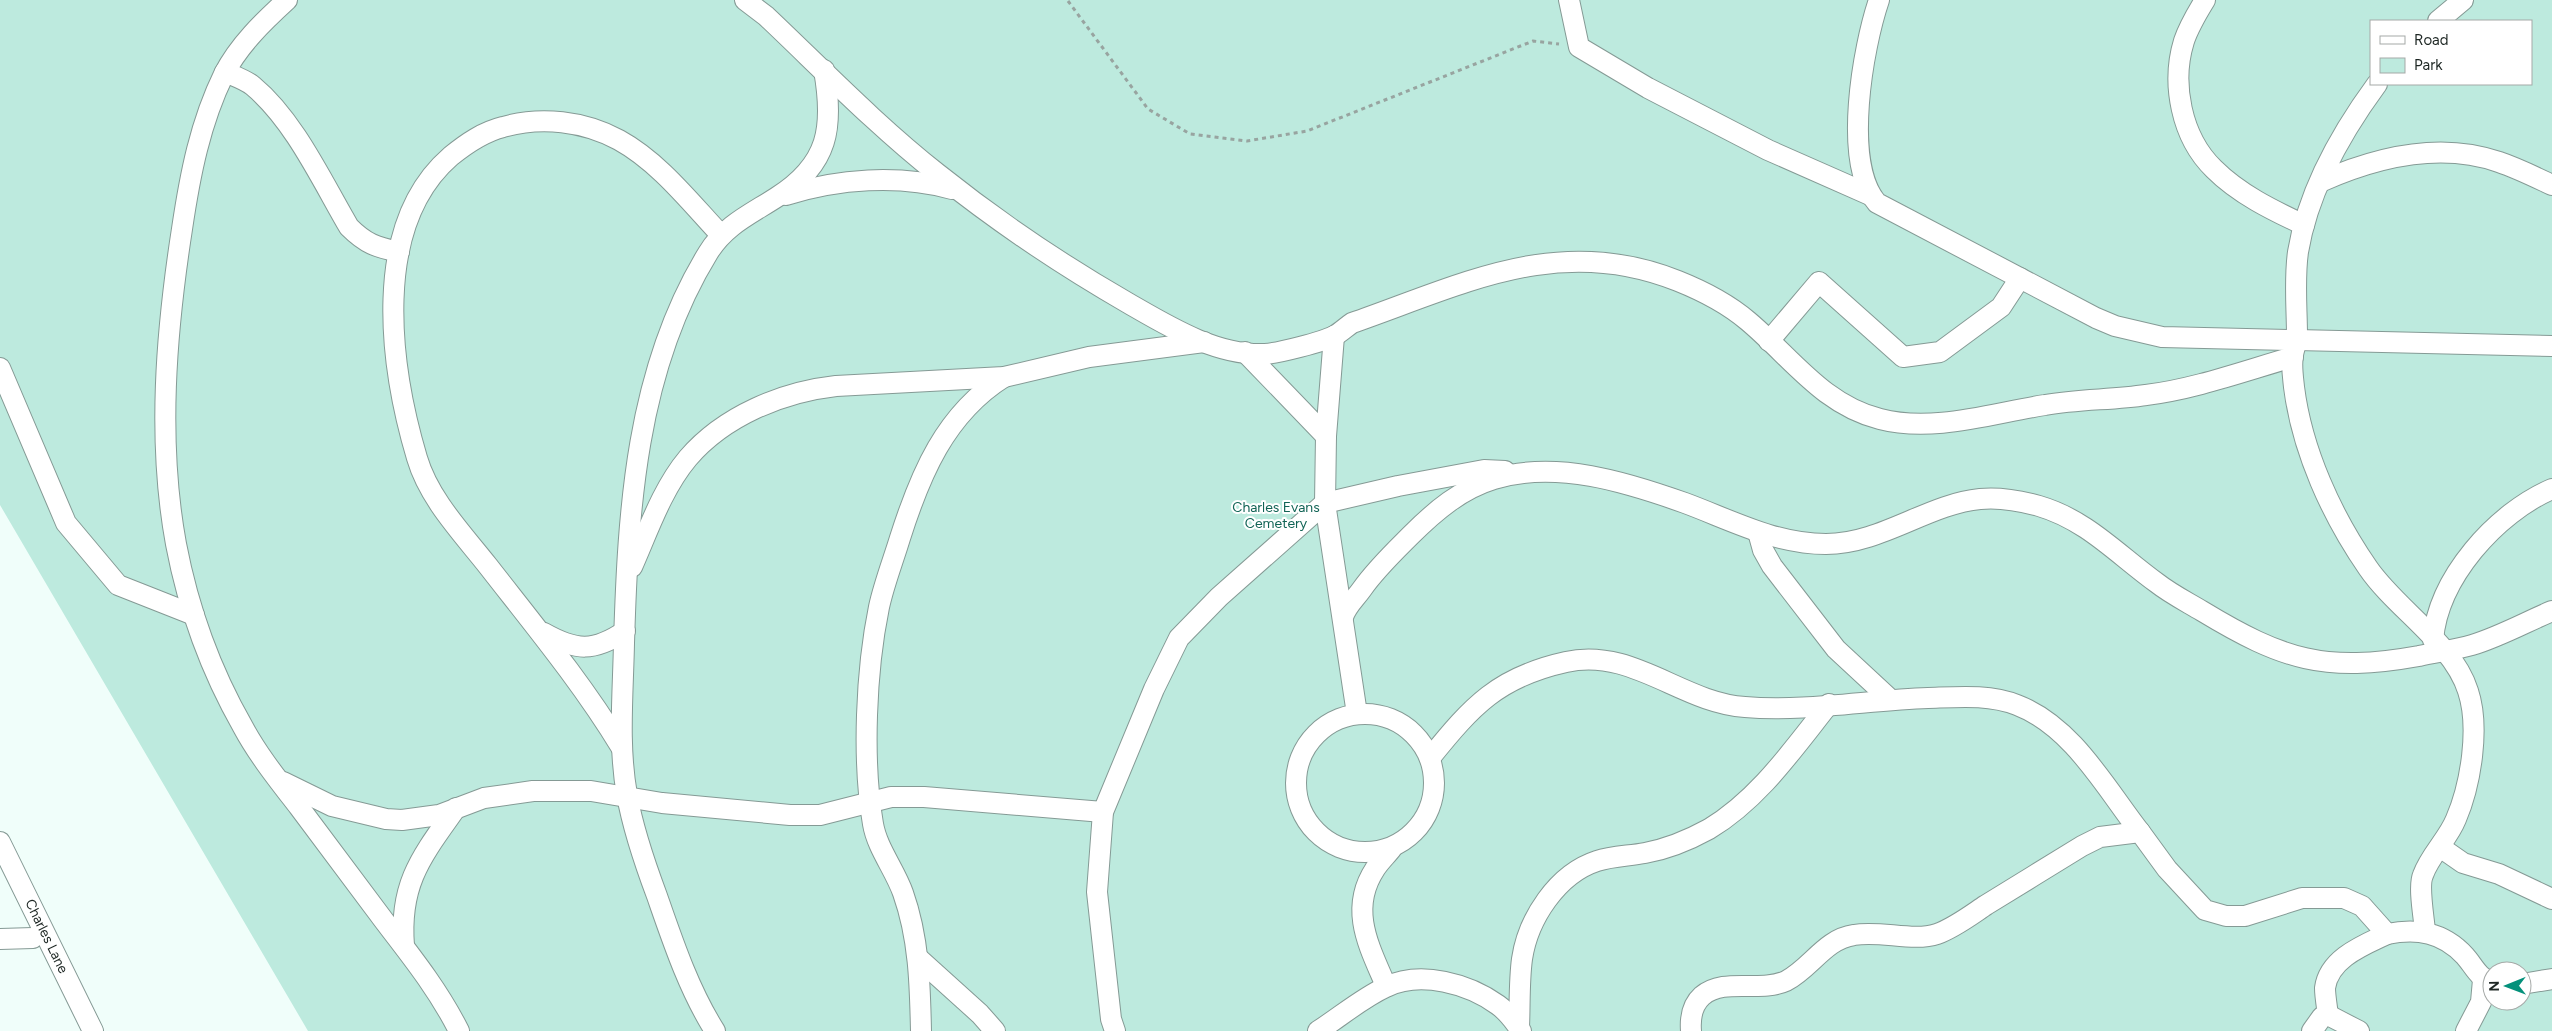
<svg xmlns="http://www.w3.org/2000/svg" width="2552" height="1031" font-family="Figtree,sans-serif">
<rect width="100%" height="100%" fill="#f0fefa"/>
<path fill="#bdeade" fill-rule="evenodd" d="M0 0H2552V1031H308L0 505ZM2371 21H2531V84H2371ZM2492 971H2522V1001H2492Z"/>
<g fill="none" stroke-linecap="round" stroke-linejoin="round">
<defs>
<g id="minor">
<path d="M287 0C263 22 239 45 224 74 200 123 190 175 182 229 166 332 157 441 176 544 188 607 211 671 243 727 258 755 279 781 299 807 327 845 356 883 385 922 412 957 439 991 459 1031"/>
<path d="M745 0 766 16C822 69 877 126 938 174 998 222 1062 265 1128 303 1168 326 1216 356 1265 354 1279 353 1322 342 1334 336 1340 333 1346 327 1352 323 1464 284 1559 233 1678 281 1703 291 1728 304 1748 321 1791 357 1823 405 1880 419 1933 433 1993 413 2045 405 2078 399 2113 400 2146 395 2195 389 2244 371 2293 357"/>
<polyline points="1569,0 1579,47 1648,88 1768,150 1870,195"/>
<path d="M1879 0C1863 47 1842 163 1877 203L2096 318 2115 326 2162 337 2552 346"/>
<path d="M2205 0C2197 13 2189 26 2184 41 2171 83 2181 137 2214 169 2239 194 2272 210 2304 225"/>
<polyline points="2438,21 2463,0"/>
<path d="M225 72C234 76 246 80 253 86 294 120 322 181 349 227 366 244 376 247 399 252"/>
<path d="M2377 84C2341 133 2308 191 2298 252 2294 280 2297 309 2297 336 2297 343 2294 348 2293 355 2291 365 2293 377 2294 387 2302 451 2332 516 2368 568 2396 609 2453 643 2468 691 2480 727 2471 784 2456 819 2448 839 2430 855 2423 875 2418 886 2424 918 2425 931"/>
<path d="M2320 182C2376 157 2439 141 2499 162 2517 168 2535 177 2552 185"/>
<path d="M786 195C838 179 898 174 952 189"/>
<polyline points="1334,336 1326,436 1325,503 1357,714"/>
<polyline points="1769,341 1819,282 1903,357 1940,352 2001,307 2020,278"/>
<polyline points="1245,352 1326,436"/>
<polyline points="0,368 66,523 118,585 194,615"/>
<polyline points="1758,532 1763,550 1772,566 1836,649 1891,700"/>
<path d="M632 567C648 531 662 489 688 458 724 416 782 392 836 386L1004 377 1089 357 1204 342"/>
<path d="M1343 617C1347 605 1355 599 1362 589 1376 569 1393 553 1411 535 1435 511 1461 489 1494 479 1556 460 1626 482 1685 503 1731 520 1775 544 1826 544 1881 544 1928 504 1980 499 1999 497 2021 501 2039 506 2087 520 2118 555 2157 583 2171 594 2187 602 2202 611 2283 660 2325 673 2419 656 2436 652 2455 650 2472 645 2499 637 2526 622 2552 611"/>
<path d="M544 633C576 651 594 652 625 631"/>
<path d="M2433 640C2438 578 2496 513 2552 489"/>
<circle cx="1365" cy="783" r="69"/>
<path d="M621 747C582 683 534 625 488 566 462 533 429 499 417 458 390 367 370 226 451 156 467 143 483 132 503 127 541 116 584 121 619 140 659 162 690 202 721 235"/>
<path d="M1430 758C1472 706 1498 677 1566 662 1632 647 1682 703 1745 707 1804 712 1869 700 1928 698 1958 697 1989 694 2017 705 2072 726 2105 787 2140 832"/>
<polyline points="283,782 332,806 386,819 402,820 439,815 484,798 533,791 591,791 662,803 790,815 820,815 891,797 924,797 1103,812"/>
<polyline points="0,842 93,1031"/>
<polyline points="2440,847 2463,863 2499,874 2552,899"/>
<polyline points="0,939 33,938"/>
<path d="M404 946C399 883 422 856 456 808"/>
<polyline points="918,958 980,1014 995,1031"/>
<polyline points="2522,984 2552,979"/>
<path d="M1386 986C1370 948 1348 910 1375 869 1380 861 1387 855 1392 848"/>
<path d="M2328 1015C2327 1007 2325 996 2325 988 2329 958 2364 945 2387 934"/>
<path d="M1519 1027C1520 1005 1519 981 1522 959 1528 919 1557 874 1597 861 1612 856 1629 856 1645 853 1667 849 1689 840 1709 829 1759 799 1793 749 1829 704"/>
<path d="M715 1031C689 990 673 942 657 896 645 864 633 829 627 795 618 745 623 694 624 643 628 510 636 370 708 253 725 225 751 214 777 197 829 164 834 127 824 70"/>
<path d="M921 1031C920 984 919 938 903 893 895 870 877 848 873 824 862 760 866 670 879 607 884 584 893 561 900 538 920 475 945 414 1004 377"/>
<polyline points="1115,1031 1111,1019 1097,892 1103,812 1154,689 1179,638 1219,597 1325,503 1398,486 1484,470 1505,471"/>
<path d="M1318 1031C1340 1017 1362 998 1386 987 1421 970 1469 984 1498 1005 1508 1012 1515 1022 1521 1031"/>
<path d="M1691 1031C1690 1018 1692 1005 1702 996 1724 977 1760 993 1786 981 1811 968 1825 939 1854 935 1880 930 1913 942 1937 934 1954 928 1971 915 1986 905 2018 885 2050 866 2082 846L2100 837 2140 832 2167 869 2205 910 2226 916H2245L2302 898H2344L2362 906 2387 934C2417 928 2443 932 2465 956 2474 966 2478 978 2492 982"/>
<polyline points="2312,1031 2322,1017 2328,1015 2359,1031"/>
<polyline points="2466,1031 2481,1002 2483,980"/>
</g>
</defs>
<use href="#minor" stroke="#859a95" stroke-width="22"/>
<polyline stroke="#98a4a0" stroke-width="3" stroke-dasharray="4 4" stroke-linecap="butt" points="1068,1 1148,109 1190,134 1247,141 1307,131 1533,41 1559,44"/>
<use href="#minor" stroke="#fff" stroke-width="20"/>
</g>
<g text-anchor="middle" stroke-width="4" stroke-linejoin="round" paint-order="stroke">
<g font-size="14" fill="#126456" stroke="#fff">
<text x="1276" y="512">Charles Evans<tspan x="1276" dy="16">Cemetery</tspan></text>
</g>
<g font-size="14" fill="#1e2724" stroke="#fff">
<text transform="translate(47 936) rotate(64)" y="5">Charles Lane</text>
</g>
</g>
<rect x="2370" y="20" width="162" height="65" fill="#ffffff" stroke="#a5a9a7"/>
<rect x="2380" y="36" width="25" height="8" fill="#ffffff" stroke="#a5a9a7"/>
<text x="2414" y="45" font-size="15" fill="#1e2724">Road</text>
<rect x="2380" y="58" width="25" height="15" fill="#bdeade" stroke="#a5a9a7"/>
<text x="2414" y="70" font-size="15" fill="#1e2724">Park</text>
<g transform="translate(2507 986) rotate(269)"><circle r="24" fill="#ffffff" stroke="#a5a9a7"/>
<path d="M0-4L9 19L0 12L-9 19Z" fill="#04917b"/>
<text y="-8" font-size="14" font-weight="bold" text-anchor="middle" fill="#1e2724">N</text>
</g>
</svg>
